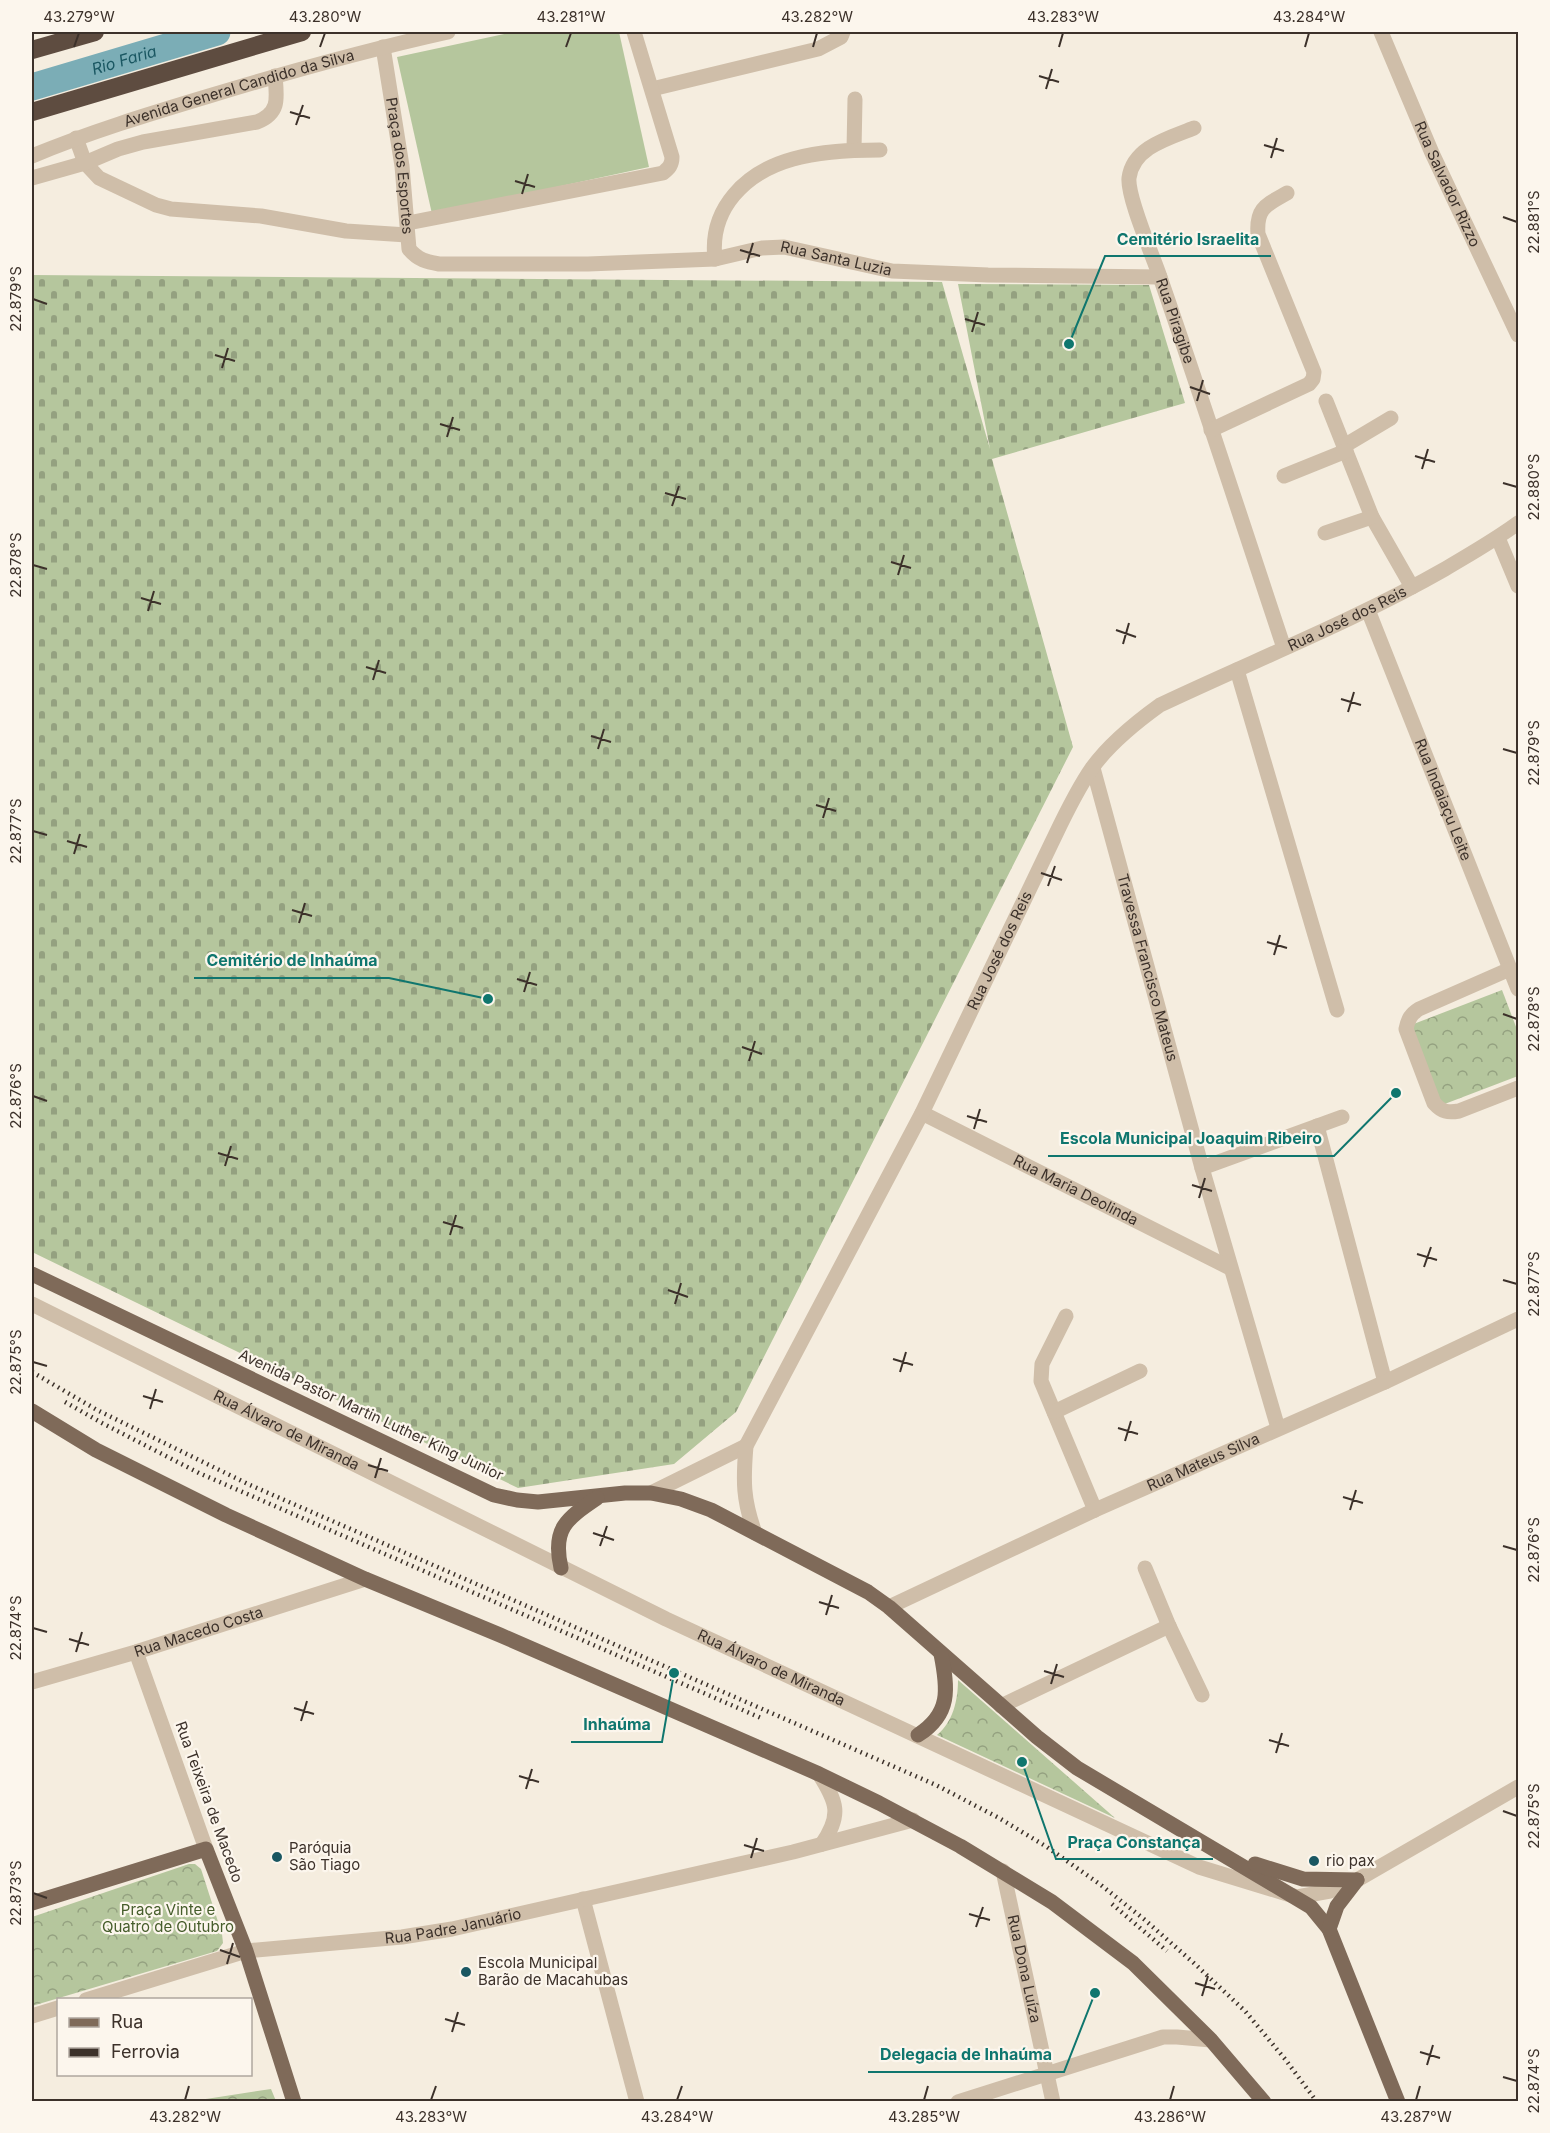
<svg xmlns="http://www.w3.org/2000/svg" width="1550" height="2133" font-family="Inter,sans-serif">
<defs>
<pattern id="forest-crowns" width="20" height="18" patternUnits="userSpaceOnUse" patternTransform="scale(1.5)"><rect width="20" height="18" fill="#b5c69d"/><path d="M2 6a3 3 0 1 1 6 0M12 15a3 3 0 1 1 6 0" fill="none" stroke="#94a180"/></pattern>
<pattern id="cemetery-stones" width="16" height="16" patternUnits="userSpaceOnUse" patternTransform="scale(1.5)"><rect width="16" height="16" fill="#b5c69d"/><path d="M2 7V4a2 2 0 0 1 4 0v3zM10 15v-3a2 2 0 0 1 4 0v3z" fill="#94a180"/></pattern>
</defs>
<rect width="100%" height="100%" fill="#f5eddf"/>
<g fill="url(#forest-crowns)">
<polygon points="1502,990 1518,1032 1518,1076 1442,1105 1411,1025"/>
<path d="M958 1680 1115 1818 937 1735C953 1722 958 1700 958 1680Z"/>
<polygon points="189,1864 195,1864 201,1869 222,1934 223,1943 217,1951 32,2006 32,1917"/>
<polygon points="271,2089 276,2101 193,2101"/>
</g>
<polygon fill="url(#cemetery-stones)" points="32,275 942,282 990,449 958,284 1149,285 1185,403 992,459 1073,747 736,1412 674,1464 518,1488 32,1252"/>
<polygon fill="#b5c69d" points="513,32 619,32 649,167 432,214 397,57"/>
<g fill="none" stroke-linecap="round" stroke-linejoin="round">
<path stroke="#7badb6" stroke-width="27" id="s1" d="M32 87 217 32"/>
<g stroke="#cfbea9" stroke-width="15">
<path id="s2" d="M1381 32 1432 153 1518 335"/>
<path id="s3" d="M383 47 402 166 409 249C418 260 427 262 439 264H588L715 259 762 248 784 247 892 271 988 275 1160 277"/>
<polyline points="652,89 818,49 841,37 843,32"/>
<path id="s4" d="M1194 128C1169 138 1133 147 1129 178 1127 197 1153 256 1160 277 1203 401 1243 525 1284 648"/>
<polyline points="76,138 85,163 99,178 156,205 171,209 261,216 346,231 407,235"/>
<polyline points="854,150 855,99"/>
<path id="s5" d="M32 156C90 132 149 114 209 96 288 72 367 50 448 32"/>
<path d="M32 178 85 163 118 149 143 142 257 122C280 113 277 98 275 76"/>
<path d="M408 223 663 173C669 168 672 165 672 157L634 32"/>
<path d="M715 259C709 208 746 172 793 159 821 151 851 150 880 150"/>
<polyline points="1326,401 1372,517 1412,587"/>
<path d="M1211 430 1309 384 1313 379 1314 372 1258 234C1256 208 1266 205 1287 193"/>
<polyline points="1344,446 1391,418"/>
<polyline points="1284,476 1346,451"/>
<polyline points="1325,533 1372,517"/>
<polyline points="1498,538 1518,586"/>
<path id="s6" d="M1368 610 1518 989"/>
<polyline points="1237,670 1337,1010"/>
<path id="s7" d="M1093 768 1202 1168 1278 1428"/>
<path d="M1510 969 1419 1009C1411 1014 1408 1019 1406 1029L1434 1103C1442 1112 1448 1113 1459 1111L1518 1088"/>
<path id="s8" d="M922 1113 1230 1268"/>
<polyline points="1317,1126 1385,1382"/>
<polyline points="1202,1168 1342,1117"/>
<path id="s9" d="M32 1304 666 1619 1199 1867 1297 1897 1330 1891 1357 1880 1518 1787"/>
<polyline points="1066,1316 1042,1364 1041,1381 1095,1510"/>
<polyline points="1054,1412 1140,1371"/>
<polyline points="651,1493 746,1446"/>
<path id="s10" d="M755 1533C743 1500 743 1481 746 1446L922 1113 1052 842C1064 817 1076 791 1092 768 1110 743 1135 723 1160 705 1255 660 1354 621 1445 569 1470 554 1495 540 1518 523"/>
<polyline points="1145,1568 1169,1626 1202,1695"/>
<path id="s11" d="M889 1607 1095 1510 1385 1382 1518 1319"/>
<polyline points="136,1652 206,1849"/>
<path id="s12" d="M32 1682 136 1652 365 1579"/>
<polyline points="1001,1706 1169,1626"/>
<path d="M819 1774C837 1802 842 1815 822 1844"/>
<path id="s13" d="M1003 1871 1053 2102"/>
<polyline points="583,1899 637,2102"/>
<path id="s14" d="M86 2000 246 1951 402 1937 452 1929 793 1852 913 1820"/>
<polyline points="32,2016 58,2008"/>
<polyline points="958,2102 1163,2037 1177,2037 1211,2040"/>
</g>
<g stroke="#7f6a59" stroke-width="15">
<polyline points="32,1274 494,1495 517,1500 538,1502 625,1493 651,1493 681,1499 711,1510 868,1592 889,1607 1037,1737 1077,1768 1311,1907 1329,1929 1398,2102"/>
<polyline points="32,1411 96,1450 226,1515 365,1579 500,1635 819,1774 879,1803 960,1846 1052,1902 1133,1963 1211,2040 1264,2102"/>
<path d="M561 1568C552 1529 566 1519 597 1498"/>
<path d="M918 1735C951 1714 948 1689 941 1654"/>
<polyline points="1255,1864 1303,1879 1357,1880"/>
<polyline points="32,1903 206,1849 246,1951 294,2102"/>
<polyline points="1329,1929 1337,1906 1357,1880"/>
</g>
<g stroke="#5e4c40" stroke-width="18">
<polyline points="32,50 95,32"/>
<polyline points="32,112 302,32"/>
</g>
<g stroke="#3c312a" stroke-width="4.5" stroke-dasharray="1.5 4.5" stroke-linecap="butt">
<polyline points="32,1372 97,1410 250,1485 936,1785 999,1818 1047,1847 1101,1885 1145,1920 1196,1965 1245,2011 1285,2059 1317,2102"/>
<polyline points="65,1402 102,1423 199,1473 761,1718"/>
<polyline points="1112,1904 1167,1951"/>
</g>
</g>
<path fill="none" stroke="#3c312a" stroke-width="2" d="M74 47 79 33M320 47 325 33M566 47 571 33M813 47 817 33M1059 47 1063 33M1305 47 1309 33M1039 76 1059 82M1046 89 1052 69M290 112 310 118M296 125 303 105M1264 145 1284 151M1271 158 1277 138M515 181 535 187M522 194 528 174M1503 217 1517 222M740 250 760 256M747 263 753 243M33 299 47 304M965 319 985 325M972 332 978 312M215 355 235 361M222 368 228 348M1190 387 1210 394M1197 401 1203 380M440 424 460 430M447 437 453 417M1415 456 1435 462M1422 469 1428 449M1503 483 1517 487M665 493 686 499M672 506 679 486M891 562 911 568M33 565 47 569M898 575 904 555M141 598 161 604M148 611 154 591M1116 630 1136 637M1123 644 1129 623M366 667 386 673M373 680 379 660M1341 699 1361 705M1348 712 1354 692M591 736 611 742M598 749 604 729M1503 749 1517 753M816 805 836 811M823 818 829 798M33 831 47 835M67 841 87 847M74 854 80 834M1041 873 1062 880M1048 886 1055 866M292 910 312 916M299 923 305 903M1267 942 1287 948M1274 955 1280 935M517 979 537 985M524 992 530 972M1503 1014 1517 1019M742 1047 762 1054M749 1061 755 1041M33 1096 47 1101M967 1116 987 1122M974 1129 980 1109M218 1153 238 1159M225 1166 231 1146M1192 1185 1212 1191M1199 1198 1205 1178M443 1222 463 1228M450 1235 456 1215M1417 1254 1437 1260M1424 1267 1431 1247M1503 1280 1517 1284M668 1290 688 1297M675 1304 681 1283M893 1359 913 1365M33 1362 47 1366M900 1372 906 1352M143 1396 163 1402M150 1409 156 1389M1118 1428 1138 1434M1125 1441 1131 1421M368 1465 388 1471M375 1478 381 1458M1343 1497 1363 1503M1350 1510 1356 1490M593 1533 614 1540M600 1546 607 1526M1503 1546 1517 1550M819 1602 839 1608M826 1615 832 1595M33 1628 47 1632M69 1639 89 1645M76 1652 82 1632M1044 1671 1064 1677M1051 1684 1057 1664M294 1708 314 1714M301 1721 307 1701M1269 1740 1289 1746M1276 1753 1282 1733M519 1776 539 1782M526 1789 532 1769M1503 1811 1517 1816M744 1845 764 1851M751 1858 757 1838M33 1893 47 1898M969 1914 990 1920M976 1927 983 1907M220 1950 240 1957M227 1964 233 1943M1195 1983 1215 1989M1202 1996 1208 1976M445 2019 465 2025M452 2032 458 2012M1420 2052 1440 2058M1427 2065 1433 2045M1503 2077 1517 2081M185 2100 189 2086M431 2100 436 2086M677 2100 682 2086M924 2100 928 2086M1170 2100 1174 2086M1416 2100 1420 2086"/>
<g fill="#1a5762" stroke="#fcf6ed" stroke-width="2">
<circle cx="277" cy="1857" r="6"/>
<circle cx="1314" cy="1861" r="6"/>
<circle cx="466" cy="1972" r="6"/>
</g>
<g text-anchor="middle" stroke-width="4.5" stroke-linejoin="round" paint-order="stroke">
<g font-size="15" fill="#3c312a" stroke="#fcf6ed">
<text dy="5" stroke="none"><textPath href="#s5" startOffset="218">Avenida General Candido da Silva</textPath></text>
<text dy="5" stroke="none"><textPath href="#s3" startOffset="120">Praça dos Esportes</textPath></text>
<text dy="5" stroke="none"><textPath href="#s2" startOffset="166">Rua Salvador Rizzo</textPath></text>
<text dy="5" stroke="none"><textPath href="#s3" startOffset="638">Rua Santa Luzia</textPath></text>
<text dy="5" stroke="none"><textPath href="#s4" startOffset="237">Rua Piragibe</textPath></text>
<text dy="5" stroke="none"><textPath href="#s10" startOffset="1149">Rua José dos Reis</textPath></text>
<text dy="5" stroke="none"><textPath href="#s6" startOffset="204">Rua Indaiaçu Leite</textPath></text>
<text dy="5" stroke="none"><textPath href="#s10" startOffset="645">Rua José dos Reis</textPath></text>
<text dy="5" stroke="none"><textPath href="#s7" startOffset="207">Travessa Francisco Mateus</textPath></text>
<text dy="5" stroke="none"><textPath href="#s8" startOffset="172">Rua Maria Deolinda</textPath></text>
<text transform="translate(371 1415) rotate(25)" y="5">Avenida Pastor Martin Luther King Junior</text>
<text dy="5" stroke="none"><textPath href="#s9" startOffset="284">Rua Álvaro de Miranda</textPath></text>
<text dy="5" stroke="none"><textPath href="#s11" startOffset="346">Rua Mateus Silva</textPath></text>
<text dy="5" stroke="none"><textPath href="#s12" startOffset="174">Rua Macedo Costa</textPath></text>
<text dy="5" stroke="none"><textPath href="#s9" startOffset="824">Rua Álvaro de Miranda</textPath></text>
<text transform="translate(209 1802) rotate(70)" y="5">Rua Teixeira de Macedo</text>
<text dy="5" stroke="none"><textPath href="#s14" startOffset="376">Rua Padre Januário</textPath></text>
<text dy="5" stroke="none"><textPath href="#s13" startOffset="100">Rua Dona Luíza</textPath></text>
</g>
<g font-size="15" fill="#3c312a" stroke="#fcf6ed" text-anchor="start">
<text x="289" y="1853">Paróquia<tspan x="289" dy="17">São Tiago</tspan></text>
<text x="1326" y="1866">rio pax</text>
<text x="478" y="1968">Escola Municipal<tspan x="478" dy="17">Barão de Macahubas</tspan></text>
</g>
<g font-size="15" fill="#465d2b" stroke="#fcf6ed">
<text x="168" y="1915">Praça Vinte e<tspan x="168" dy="17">Quatro de Outubro</tspan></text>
</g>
<g font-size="16" font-style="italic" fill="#1a5762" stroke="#fcf6ed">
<text dy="6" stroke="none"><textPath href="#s1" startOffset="96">Rio Faria</textPath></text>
</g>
</g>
<path fill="none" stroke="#0f766e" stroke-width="2" d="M1069 344L1105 256H1271M488 999L389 978H194M1396 1093L1334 1156H1048M674 1673L662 1742H571M1022 1762L1056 1859H1213M1095 1993L1064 2072H868"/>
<g fill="#0f766e" stroke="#fcf6ed" stroke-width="2">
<circle cx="1069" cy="344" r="6"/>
<circle cx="488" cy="999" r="6"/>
<circle cx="1396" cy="1093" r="6"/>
<circle cx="674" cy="1673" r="6"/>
<circle cx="1022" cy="1762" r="6"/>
<circle cx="1095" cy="1993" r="6"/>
</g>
<g font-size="16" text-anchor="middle" font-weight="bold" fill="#0f766e" stroke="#fcf6ed" stroke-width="4.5" stroke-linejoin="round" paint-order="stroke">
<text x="1188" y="245">Cemitério Israelita</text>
<text x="292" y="966">Cemitério de Inhaúma</text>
<text x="1191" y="1144">Escola Municipal Joaquim Ribeiro</text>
<text x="617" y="1730">Inhaúma</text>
<text x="1134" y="1848">Praça Constança</text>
<text x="966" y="2060">Delegacia de Inhaúma</text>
</g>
<rect width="1550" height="2133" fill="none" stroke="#fcf6ed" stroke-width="66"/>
<rect x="57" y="1998" width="195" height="78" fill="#fcf6ed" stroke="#afa79f" stroke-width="1.5"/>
<rect x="69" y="2018" width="30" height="9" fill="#7f6a59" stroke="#afa79f" stroke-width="1.5"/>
<text x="111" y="2028" font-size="18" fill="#3c312a">Rua</text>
<rect x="69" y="2048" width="30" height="9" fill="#3c312a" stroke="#afa79f" stroke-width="1.5"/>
<text x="111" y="2058" font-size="18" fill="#3c312a">Ferrovia</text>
<rect x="33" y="33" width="1484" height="2067" fill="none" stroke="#3c312a" stroke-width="2"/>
<g font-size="15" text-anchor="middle" fill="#3c312a">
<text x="79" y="22">43.279°W</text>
<text x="325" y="22">43.280°W</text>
<text x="571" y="22">43.281°W</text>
<text x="817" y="22">43.282°W</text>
<text x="1063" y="22">43.283°W</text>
<text x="1309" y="22">43.284°W</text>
<text transform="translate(1534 222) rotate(-90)" y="5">22.881°S</text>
<text transform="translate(16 299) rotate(-90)" y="5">22.879°S</text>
<text transform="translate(1534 487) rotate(-90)" y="5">22.880°S</text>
<text transform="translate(16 565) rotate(-90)" y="5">22.878°S</text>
<text transform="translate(1534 753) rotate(-90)" y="5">22.879°S</text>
<text transform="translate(16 831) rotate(-90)" y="5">22.877°S</text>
<text transform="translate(1534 1019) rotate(-90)" y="5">22.878°S</text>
<text transform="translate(16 1096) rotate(-90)" y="5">22.876°S</text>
<text transform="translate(1534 1284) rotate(-90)" y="5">22.877°S</text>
<text transform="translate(16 1362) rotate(-90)" y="5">22.875°S</text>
<text transform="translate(1534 1550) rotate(-90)" y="5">22.876°S</text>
<text transform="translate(16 1628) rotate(-90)" y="5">22.874°S</text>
<text transform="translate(1534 1816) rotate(-90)" y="5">22.875°S</text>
<text transform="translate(16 1893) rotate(-90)" y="5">22.873°S</text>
<text transform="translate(1534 2081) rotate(-90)" y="5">22.874°S</text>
<text x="185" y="2122">43.282°W</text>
<text x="431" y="2122">43.283°W</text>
<text x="677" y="2122">43.284°W</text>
<text x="924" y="2122">43.285°W</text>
<text x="1170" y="2122">43.286°W</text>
<text x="1416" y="2122">43.287°W</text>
</g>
</svg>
